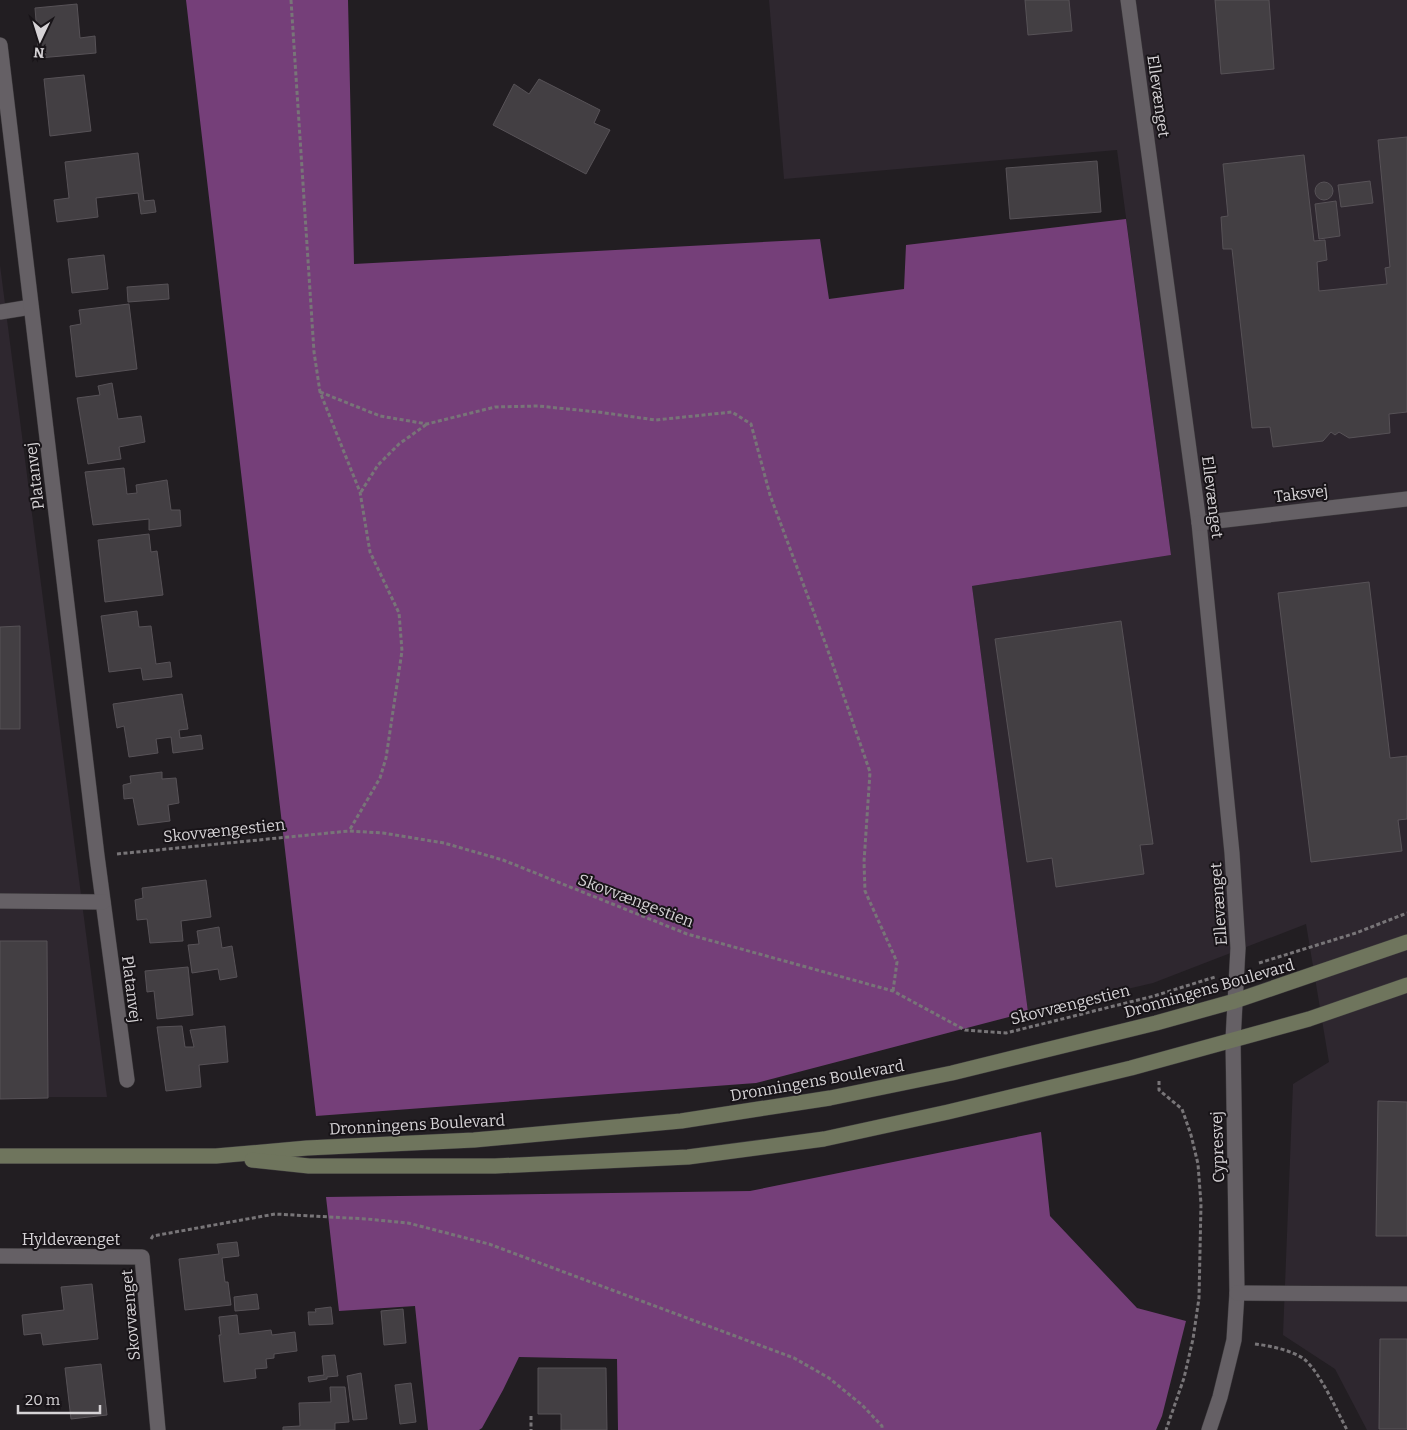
<svg xmlns="http://www.w3.org/2000/svg" width="1407" height="1430" font-family="Bitter,serif">
<rect width="100%" height="100%" fill="#221e22"/>
<g fill="#2e272f">
<polygon points="769,0 1407,0 1407,1430 1367,1430 1335,1369 1283,1335 1293,1084 1329,1062 1306,924 1153,983 1028,1012 972,586 1171,555 1117,150 784,179"/>
<polygon points="0,265 107,1097 0,1097"/>
</g>
<g fill="#753f79">
<polygon points="186,0 348,0 354,264 820,239 829,299 904,289 906,245 1126,219 1171,555 972,586 1028,1012 756,1083 316,1116"/>
<polygon points="1041,1132 1050,1216 1137,1308 1186,1321 1162,1416 1156,1430 618,1430 617,1359 519,1357 503,1390 482,1428 479,1430 428,1430 415,1306 339,1311 326,1197 750,1191"/>
</g>
<g fill="#433f43" stroke="#575257">
<polygon points="1025,0 1069,0 1072,31 1028,35"/>
<polygon points="1215,0 1269,0 1274,69 1221,74"/>
<polygon points="77,4 80,38 95,36 96,53 39,58 35,8"/>
<polygon points="84,75 91,131 50,136 44,79"/>
<polygon points="539,79 600,110 594,123 610,130 586,174 493,125 514,84 529,94"/>
<polygon points="1407,137 1407,412 1389,414 1390,433 1349,438 1339,432 1335,435 1331,432 1323,441 1273,447 1270,427 1252,428 1232,249 1223,249 1221,217 1228,216 1223,164 1304,155 1314,241 1325,240 1327,260 1317,262 1319,291 1387,284 1385,268 1390,267 1378,140"/>
<polygon points="138,153 144,201 154,200 156,212 141,214 138,193 96,198 98,217 57,222 54,200 69,198 65,162"/>
<polygon points="1097,161 1101,212 1010,219 1006,168"/>
<polygon points="1370,181 1373,203 1341,207 1338,185"/>
<circle cx="1324" cy="191" r="9"/>
<polygon points="1336,201 1340,236 1319,239 1315,204"/>
<polygon points="104,255 108,289 72,293 68,259"/>
<polygon points="168,284 169,299 128,302 127,287"/>
<polygon points="129,304 137,369 76,377 70,326 81,324 79,310"/>
<polygon points="112,383 118,419 141,416 145,442 119,447 121,459 88,464 77,398 100,395 98,386"/>
<polygon points="124,468 127,494 137,493 136,485 167,480 171,510 180,510 181,526 149,530 149,519 93,525 85,472"/>
<polygon points="149,534 151,552 157,551 163,595 105,602 98,540"/>
<polygon points="1369,582 1390,758 1407,756 1407,819 1398,820 1402,851 1311,862 1278,593"/>
<polygon points="137,611 139,627 151,626 156,664 170,662 172,677 143,680 141,668 109,672 101,616"/>
<polygon points="1121,621 1153,844 1140,845 1144,874 1056,887 1052,858 1027,862 995,639"/>
<polygon points="20,626 20,729 0,729 0,627"/>
<polygon points="182,694 188,729 179,730 180,738 201,735 203,749 173,753 171,737 156,739 158,753 129,757 124,726 117,728 113,704"/>
<polygon points="162,772 162,779 176,778 179,803 168,805 170,821 138,825 133,798 124,799 123,785 131,783 130,776"/>
<polygon points="206,880 211,917 181,921 183,941 150,943 147,919 137,920 135,900 143,898 142,888"/>
<polygon points="219,927 222,948 232,946 237,977 220,980 218,969 192,973 188,945 199,944 197,931"/>
<polygon points="0,941 47,941 48,1098 0,1099"/>
<polygon points="188,967 193,1015 157,1019 154,991 147,992 145,971"/>
<polygon points="182,1026 185,1047 194,1047 190,1030 225,1026 228,1062 199,1065 201,1087 166,1091 157,1027"/>
<polygon points="1378,1101 1407,1102 1407,1236 1376,1236"/>
<polygon points="237,1242 239,1256 222,1258 225,1282 228,1282 231,1305 185,1310 179,1259 219,1254 217,1244"/>
<polygon points="92,1284 98,1339 43,1345 41,1333 24,1335 22,1315 64,1310 61,1287"/>
<polygon points="257,1294 259,1309 235,1311 234,1297"/>
<polygon points="331,1307 333,1324 309,1325 308,1312 316,1312 315,1309"/>
<polygon points="403,1309 406,1343 384,1345 381,1311"/>
<polygon points="237,1315 239,1334 271,1330 272,1335 295,1332 297,1351 274,1354 274,1358 266,1359 267,1368 255,1369 256,1378 224,1382 219,1335 221,1335 219,1317"/>
<polygon points="1380,1339 1407,1339 1407,1429 1379,1429"/>
<polygon points="335,1355 338,1376 327,1377 327,1379 309,1382 308,1377 324,1375 322,1356"/>
<polygon points="101,1364 107,1415 71,1419 65,1368"/>
<polygon points="538,1368 606,1368 607,1430 561,1430 561,1414 538,1414"/>
<polygon points="361,1373 367,1419 353,1420 347,1376"/>
<polygon points="411,1383 416,1422 400,1424 395,1385"/>
<polygon points="330,1387 345,1387 349,1422 335,1423 335,1430 283,1430 283,1427 300,1426 299,1403 331,1402"/>
</g>
<g fill="none" stroke-linecap="round" stroke-linejoin="round">
<defs>
<polyline id="lane" points="0,312 31,307"/>
<g id="street">
<polyline points="1128,0 1199,523 1232,853 1238,948 1233,1040 1237,1293 1234,1340 1220,1397 1209,1430"/>
<polyline points="0,45 97,856 127,1080"/>
<polyline points="1199,523 1407,499"/>
<polyline points="0,901 103,902"/>
<polyline points="0,1256 142,1257 158,1430"/>
<polyline points="1237,1293 1407,1294"/>
</g>
<g id="secondary">
<polyline points="0,1156 216,1156 307,1148 474,1140 681,1121 830,1098 952,1073 1156,1023 1235,1001 1407,942"/>
<polyline points="252,1160 309,1166 495,1166 688,1157 824,1139 948,1112 1131,1068 1309,1019 1407,985"/>
</g>
</defs>
<use href="#lane" stroke="#3c393c" stroke-width="16"/>
<use href="#street" stroke="#3c393c" stroke-width="16"/>
<use href="#secondary" stroke="#3c393c" stroke-width="16"/>
<g stroke="#787578" stroke-width="3" stroke-dasharray="4 2.5" stroke-linecap="butt">
<polyline points="291,0 314,352 320,392 360,492 370,552 399,613 402,651 386,758 380,778 349,831"/>
<polyline points="320,392 380,416 427,424 495,407 538,406 598,412 656,420 732,412 751,424 770,495 826,645 870,772 864,862 865,891 897,962 893,991"/>
<polyline points="361,492 378,465 399,444 427,424"/>
<polyline points="117,854 349,831 383,833 444,843 503,860 687,934 893,991 965,1030 1006,1033 1154,996 1215,977"/>
<polyline points="1259,963 1356,933 1407,913"/>
<polyline points="1159,1081 1159,1090 1182,1109 1191,1135 1198,1164 1201,1204 1199,1298 1193,1339 1184,1378 1166,1430"/>
<polyline points="151,1239 153,1236 275,1214 367,1219 408,1223 489,1244 794,1358 829,1378 862,1405 882,1426 882,1430"/>
<path d="M1255 1344C1271 1346 1291 1350 1304 1359 1320 1372 1337 1411 1347 1430"/>
<polyline points="531,1416 531,1430"/>
</g>
<use href="#lane" stroke="#656065" stroke-width="15"/>
<use href="#street" stroke="#656065" stroke-width="15"/>
<use href="#secondary" stroke="#6f755d" stroke-width="15"/>
</g>
<g text-anchor="middle" stroke-width="4" stroke-linejoin="round" paint-order="stroke">
<g font-size="16" fill="#d6d3d6" stroke="#181418">
<text transform="translate(1159 96) rotate(82)" y="6">Ellevænget</text>
<text transform="translate(34 476) rotate(-97)" y="6">Platanvej</text>
<text transform="translate(1301 493) rotate(-7)" y="6">Taksvej</text>
<text transform="translate(1213 497) rotate(83)" y="6">Ellevænget</text>
<text transform="translate(224 830) rotate(-6)" y="6">Skovvængestien</text>
<text transform="translate(636 900) rotate(21)" y="6">Skovvængestien</text>
<text transform="translate(1218 904) rotate(-94)" y="6">Ellevænget</text>
<text transform="translate(1209 988) rotate(-16)" y="6">Dronningens Boulevard</text>
<text transform="translate(132 989) rotate(83)" y="6">Platanvej</text>
<text transform="translate(1070 1004) rotate(-14)" y="6">Skovvængestien</text>
<text transform="translate(817 1080) rotate(-10)" y="6">Dronningens Boulevard</text>
<text transform="translate(417 1124) rotate(-3)" y="6">Dronningens Boulevard</text>
<text transform="translate(1217 1147) rotate(-92)" y="6">Cypresvej</text>
<text x="71" y="1245">Hyldevænget</text>
<text transform="translate(130 1315) rotate(-95)" y="6">Skovvænget</text>
</g>
</g>
<g transform="translate(40 40) rotate(184)" stroke="#181418" stroke-width="4" paint-order="stroke">
<path d="M0-4L9 19L0 12L-9 19Z" fill="#d6d3d6"/>
<text y="-8" font-size="14" font-weight="bold" text-anchor="middle" fill="#d6d3d6">N</text>
</g>
<path d="M18 1405v8h82v-8" fill="none" stroke="#d6d3d6" stroke-width="2.5"/>
<text x="25" y="1405" font-size="15" fill="#d6d3d6" stroke="#181418" stroke-width="4" paint-order="stroke">20 m</text>
</svg>
